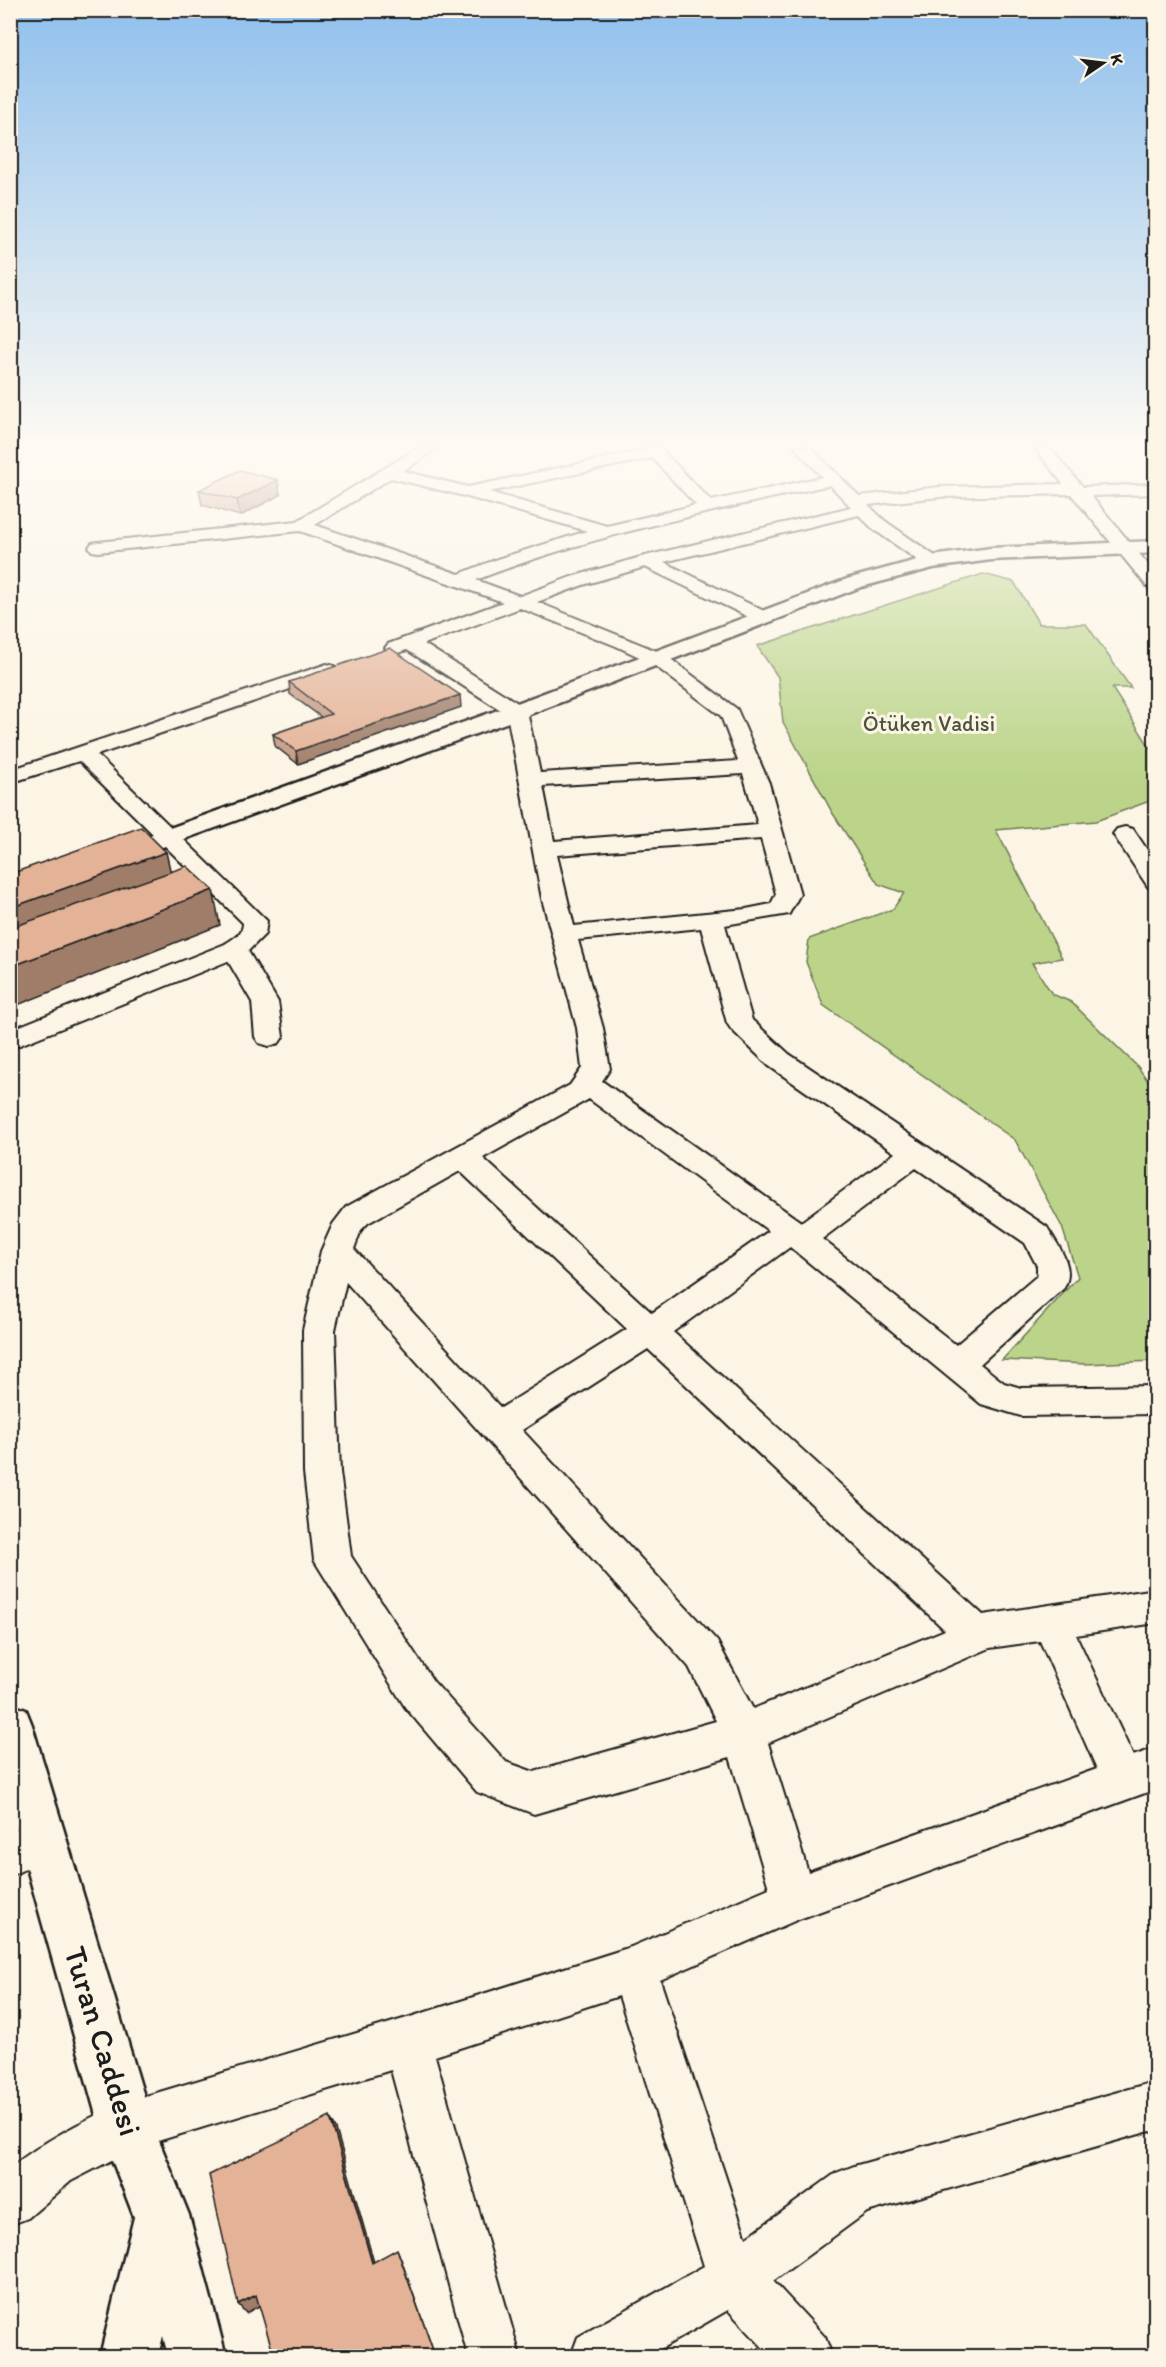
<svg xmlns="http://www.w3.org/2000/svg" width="1166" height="2367" font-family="Itim,sans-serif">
<rect width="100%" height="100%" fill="#fcf5e5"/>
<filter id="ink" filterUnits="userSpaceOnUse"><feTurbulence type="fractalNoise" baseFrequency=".0167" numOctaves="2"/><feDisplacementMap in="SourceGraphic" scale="12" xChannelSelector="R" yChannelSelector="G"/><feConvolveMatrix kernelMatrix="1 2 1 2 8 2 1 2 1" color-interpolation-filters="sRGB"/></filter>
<g filter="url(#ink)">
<polygon fill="#bbd48a" stroke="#6c7853" stroke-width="1.5" points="983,574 1014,582 1039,624 1086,624 1131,688 1112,688 1155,755 1155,799 1096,821 996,830 1062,958 1032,963 1052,994 1071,1002 1138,1067 1155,1091 1155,1361 1085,1364 1002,1360 1078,1277 1062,1227 1015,1140 823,1005 806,962 809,939 893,909 904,893 878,884 832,812 783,722 778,677 757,646"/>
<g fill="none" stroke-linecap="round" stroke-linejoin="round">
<defs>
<g id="minor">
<path d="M420 447H439L403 471 468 487 645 450 643 447H659L711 501 822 477 794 447H810L859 496 940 487 1063 484 1034 447H1049L1083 487 1156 484V494L1091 496 1156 574V591L1150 590 1071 494 940 497 868 505 885 521 938 558 941 562 938 566H926L873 529 859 515 664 562 768 613 770 617 768 621 761 623 645 567 583 585 537 602 664 654 737 709 769 783 800 894 789 914 725 925 752 1020 789 1054 1047 1227C1058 1246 1076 1267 1064 1288L980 1364 1004 1383 1021 1388 1156 1386V1414L1021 1416 981 1404 790 1247 673 1332 983 1615 1156 1589V1623L1076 1635 1133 1756 1156 1748V1789L799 1919 660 1980 746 2238 836 2173 854 2166 1150 2083 1156 2085V2133L1150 2131 867 2212 773 2281 825 2337 832 2356H771L728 2310 648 2356H571L578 2337 704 2266 619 1996 435 2056 520 2356H468L391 2070 135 2148 71 2181 28 2218 10 2225V2168C45 2140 85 2119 126 2102L407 2018 631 1947 769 1888 730 1757 534 1814 477 1792 405 1707 314 1560 304 1472 303 1330 321 1251 333 1224 346 1207 570 1085 582 1068 577 1028 542 899 507 714 407 650 395 654 388 652 385 648 388 644 503 602 300 531 98 552 92 551 89 547 92 543 98 542 297 521ZM652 458 696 505 607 526 489 492ZM391 478 464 496 587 531 497 559 459 574 315 525ZM830 485 851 507 641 557 571 577 520 596 476 580C591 535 710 512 830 485ZM520 608 616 646 650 662 721 716 738 761 540 773 527 711 524 707 424 644ZM743 774 758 825 554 841 543 786ZM761 839 776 894 771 904 746 909 574 926 557 855ZM701 928 727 1023 731 1029 769 1066 895 1153 801 1222 602 1081 610 1069 603 1028 578 940ZM589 1099 769 1231 652 1313 483 1158ZM916 1168 1025 1243 1037 1266V1276L956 1345 822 1239ZM460 1171 627 1329 501 1408 354 1249 361 1230 368 1223ZM346 1282 689 1667 716 1721 534 1772 506 1762 433 1681 351 1556 340 1472 335 1330ZM648 1349 945 1630 753 1709 717 1641 522 1430ZM1040 1641 1097 1769 808 1872 768 1743 990 1648Z"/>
<path d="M327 664 334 666 337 670 334 674 97 755 267 921 265 934 248 951 278 1002 283 1037 279 1043 269 1046 259 1043 255 1037 252 1002 228 961 10 1049V1030L225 944C234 938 243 934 243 923L79 761 10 783V770Z"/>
<polygon points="1125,827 1133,829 1156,863 1156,889 1148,887 1113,834 1117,829"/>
<polygon points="44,1817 59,1823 65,1838 59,1853 10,1876 10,1832"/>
</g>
<g id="tertiary">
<polygon points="1156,541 1156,553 991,560 933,568 861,587 525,716 121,862 112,865 103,862 99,857 103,852 509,706 847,579 932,556 991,548"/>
<polygon points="10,1704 26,1710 32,1725 153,2126 189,2215 226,2356 168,2356 163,2336 158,2356 100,2356 134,2217 99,2126 10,1807"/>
</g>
</defs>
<use href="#minor" stroke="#1c1c1c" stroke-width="4"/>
<use href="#tertiary" stroke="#1c1c1c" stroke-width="5"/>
<use href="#minor" fill="#fcf5e5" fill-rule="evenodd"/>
<use href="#tertiary" fill="#fcf5e5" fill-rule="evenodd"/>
</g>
<g fill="#c49981" stroke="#1c1c1c" stroke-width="1.5">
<polygon points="278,480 280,495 240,516 202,505 199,490"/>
<polygon points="289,682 461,707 298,764 275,746 273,734 321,717 290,694"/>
</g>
<g fill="#a07d69" stroke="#1c1c1c" stroke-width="1.5">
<polygon points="278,480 280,495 240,516 237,500"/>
<polygon points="460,695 461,707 298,764 296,751"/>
<polygon points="166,852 174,887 10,947 10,908"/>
<polygon points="213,890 220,925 10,1008 10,967"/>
<polygon points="330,2117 336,2129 377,2273 372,2263"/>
<polygon points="397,2249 401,2259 435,2356"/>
<polygon points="256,2295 263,2304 246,2313 238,2304"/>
</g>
<g fill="#e4b296" stroke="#1c1c1c" stroke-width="1.5">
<polygon points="240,470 278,480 237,500 199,490"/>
<polygon points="390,648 460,695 296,751 273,734 331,714 289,682"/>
<polygon points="141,827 166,852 10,908 10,874"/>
<polygon points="187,866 213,890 10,967 10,928"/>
<polygon points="330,2117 372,2263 397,2249 435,2356 274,2356 256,2295 238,2304 209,2175"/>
</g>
</g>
<linearGradient id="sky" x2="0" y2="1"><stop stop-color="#90c0ed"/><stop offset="0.57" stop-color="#fefaf3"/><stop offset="1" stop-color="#fefaf3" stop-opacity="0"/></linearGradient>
<rect width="1166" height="779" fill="url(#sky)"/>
<g text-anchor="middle" stroke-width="6" stroke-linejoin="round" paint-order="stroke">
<g font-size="22" fill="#4c533d" stroke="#fcf5e5">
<text x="929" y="731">Ötüken Vadisi</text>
</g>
<g font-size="32" fill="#1c1c1c" stroke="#fcf5e5">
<text transform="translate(103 2041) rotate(73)" y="11">Turan Caddesi</text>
</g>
</g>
<rect width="1166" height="2367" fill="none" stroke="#fcf5e5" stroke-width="36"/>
<rect x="18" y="18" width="1130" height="2331" fill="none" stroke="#1c1c1c" stroke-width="2" filter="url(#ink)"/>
<g transform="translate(1103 63) rotate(76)" stroke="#fcf5e5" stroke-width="4.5" paint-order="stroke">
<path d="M0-4.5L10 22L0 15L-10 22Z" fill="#1c1c1c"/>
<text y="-9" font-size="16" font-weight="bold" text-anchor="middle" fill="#1c1c1c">K</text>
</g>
</svg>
